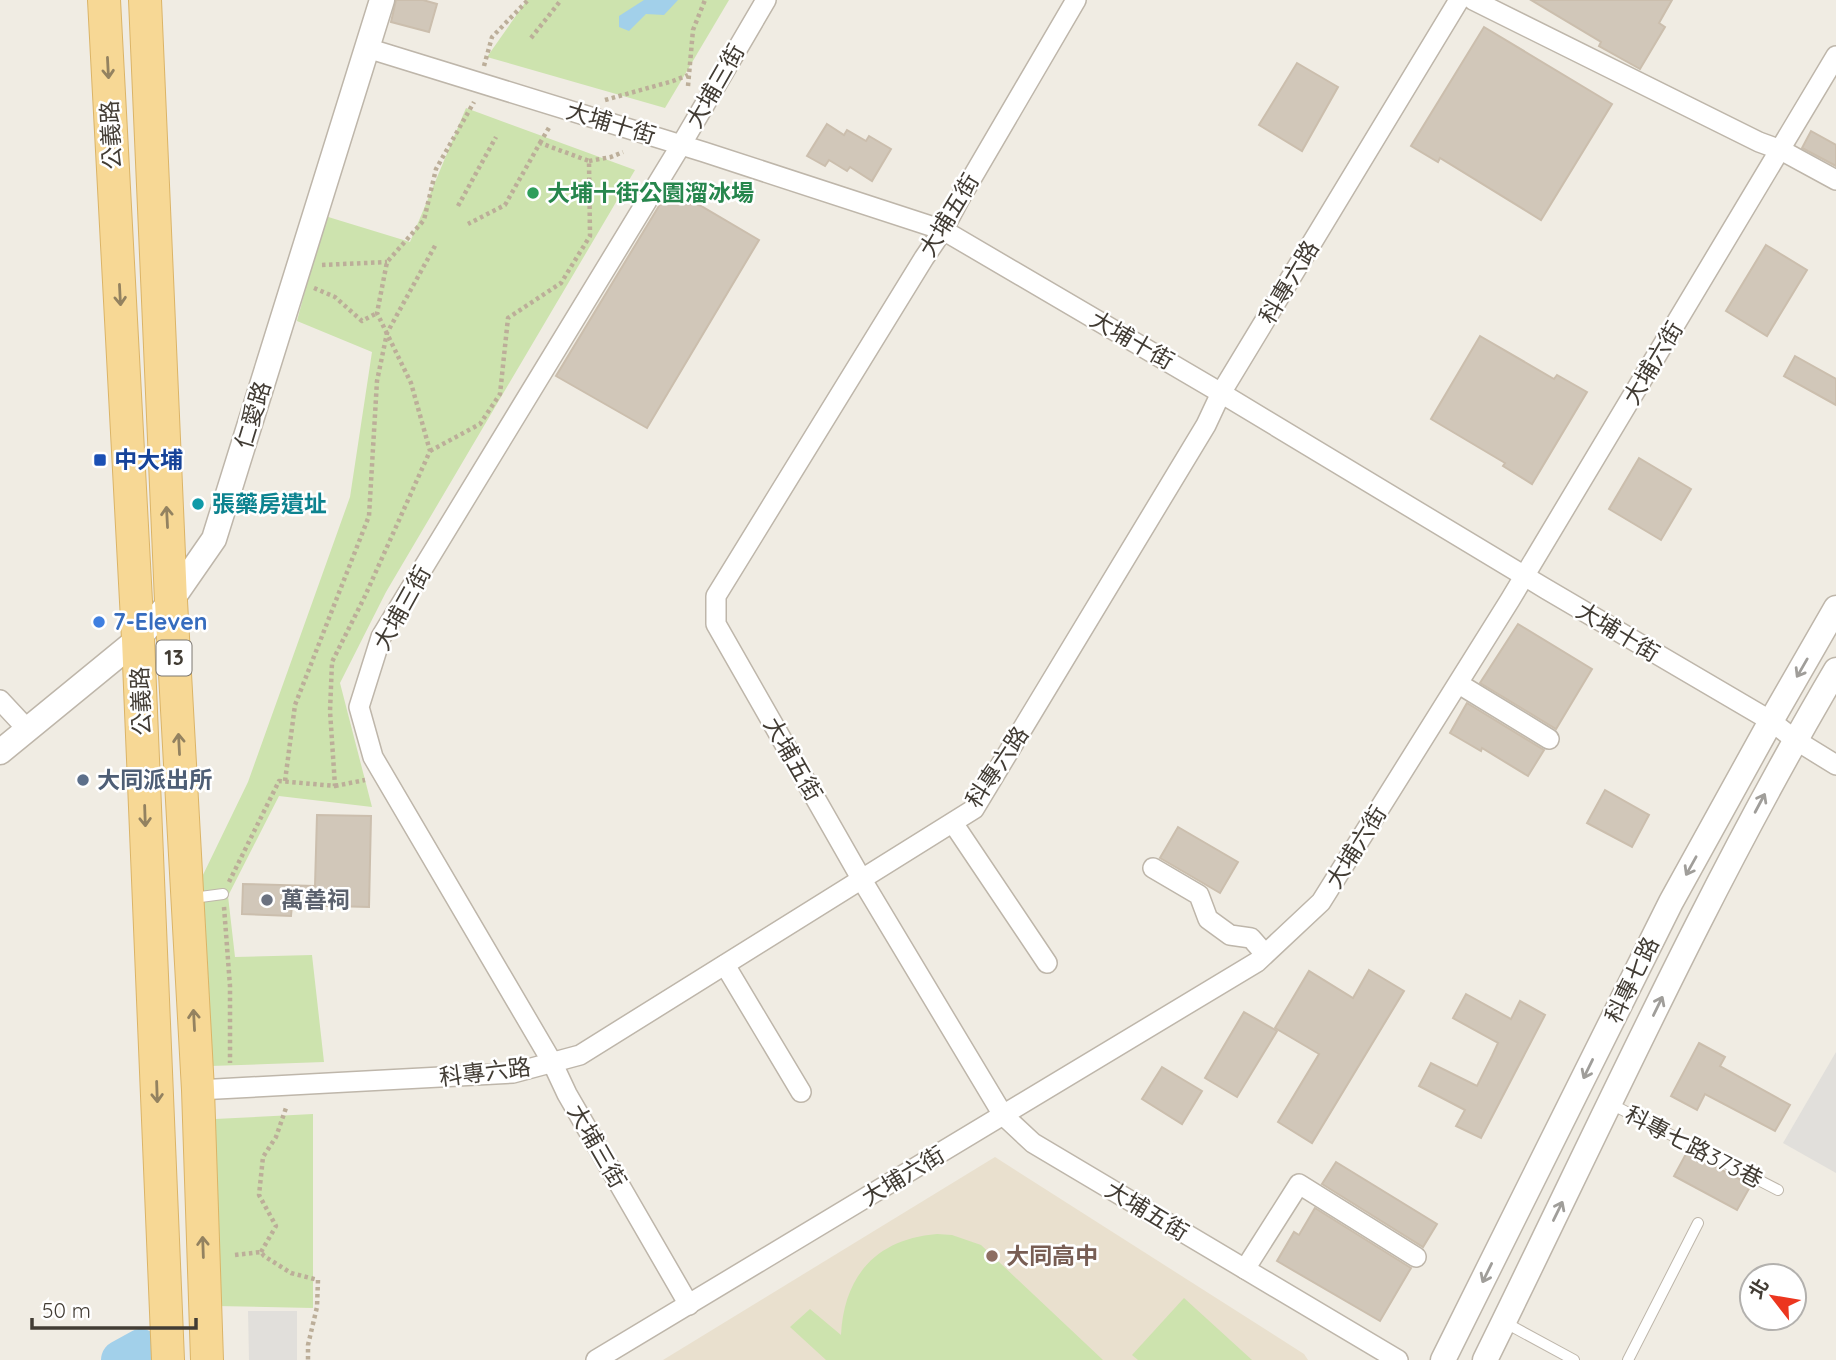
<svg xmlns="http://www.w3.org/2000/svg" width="1836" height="1360" font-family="Quicksand,'Noto Sans TC',sans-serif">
<rect width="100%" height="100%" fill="#f0ece3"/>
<polygon fill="#e9e0ce" points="995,1157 1304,1354 1308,1360 663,1360"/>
<g fill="#cde3ae">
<polygon points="527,0 729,0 665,108 487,57"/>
<polygon points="466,108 635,170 386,592 340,683 372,807 279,796 228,896 235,957 312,955 324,1062 210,1066 201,879 248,782 350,497 372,352 297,321 325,216 410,242"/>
<polygon points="313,1114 313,1308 216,1306 215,1119"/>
<path d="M937 1234 952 1235 981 1245 1103 1360H826L790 1327 810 1309 841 1335C844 1276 876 1239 937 1234Z"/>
<polygon points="1184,1298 1252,1360 1138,1360 1132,1355"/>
</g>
<g fill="#e1dfdb">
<polygon points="1836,1052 1836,1173 1783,1143"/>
<polygon points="248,1311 297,1311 297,1360 249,1360"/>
</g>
<polygon fill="#a2d0ea" points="644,0 678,0 664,15 646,14 629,31 619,27 619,16"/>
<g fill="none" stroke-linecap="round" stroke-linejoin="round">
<polyline stroke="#a2d0ea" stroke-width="40" points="121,1360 141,1349"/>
</g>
<g fill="#d1c7b9" stroke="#cbbead" stroke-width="2">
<polygon points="396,0 423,0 437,4 429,32 391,22"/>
<polygon points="1531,0 1672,0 1659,23 1665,27 1640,69 1599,46 1601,42"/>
<polygon points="1484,27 1612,104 1541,220 1440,158 1438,162 1411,146"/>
<polygon points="1297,63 1338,87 1302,151 1259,125"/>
<polygon points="827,124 844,135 847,130 866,141 869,136 891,149 872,181 850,167 847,171 829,160 825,166 807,156"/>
<polygon points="1811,131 1836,145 1836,166 1802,148"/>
<polygon points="668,191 701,206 759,240 647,428 556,376"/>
<polygon points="1766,245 1807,270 1767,336 1726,311"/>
<polygon points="1480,336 1554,379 1557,375 1587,392 1532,484 1503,466 1505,463 1431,419"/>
<polygon points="1795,356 1836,379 1836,405 1784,376"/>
<polygon points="1639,458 1691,489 1661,540 1609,509"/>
<polygon points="1518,624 1592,669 1556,729 1480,683"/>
<polygon points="1467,703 1544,750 1528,776 1482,748 1481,751 1450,733"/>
<polygon points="1605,790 1649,815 1632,847 1587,823"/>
<polygon points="317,815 371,816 369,907 292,905 291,916 242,914 243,884 315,886"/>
<polygon points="1178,827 1238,862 1220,893 1160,858"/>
<polygon points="1369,970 1404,991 1312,1143 1278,1122 1319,1054 1275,1028 1309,971 1353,998"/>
<polygon points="1466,994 1511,1019 1520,1001 1545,1015 1481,1138 1456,1126 1465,1110 1419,1086 1431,1063 1477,1086 1492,1056 1498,1043 1453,1018"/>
<polygon points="1244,1012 1277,1031 1237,1097 1205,1078"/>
<polygon points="1699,1043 1725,1057 1720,1066 1790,1105 1775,1131 1705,1094 1697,1110 1671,1096"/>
<polygon points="1162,1067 1202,1091 1182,1124 1142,1099"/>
<polygon points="1687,1152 1751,1185 1737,1210 1674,1176"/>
<polygon points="1336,1162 1437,1224 1423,1247 1322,1184"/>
<polygon points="1315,1208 1411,1268 1380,1321 1277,1261 1294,1232 1299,1235"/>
</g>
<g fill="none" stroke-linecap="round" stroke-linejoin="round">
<defs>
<g id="service">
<polyline points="193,898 223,894"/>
<polyline points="1611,1104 1778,1190"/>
<polyline points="1504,1322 1574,1360"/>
<polyline points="1628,1360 1698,1223"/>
</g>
<g id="minor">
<polyline points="1076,0 959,200 943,230 924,258 716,596 716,624 862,880 1003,1115 1033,1143 1398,1360"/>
<polyline points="1473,0 1759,142 1781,150 1836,180"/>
<polyline points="367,48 704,152 943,230 1221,393 1546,589 1771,721 1794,739 1836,765"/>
<polyline points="1459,684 1549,739"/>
<polyline points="0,700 28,730"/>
<polyline points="953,823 1047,963"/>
<polyline points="1153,868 1199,895 1208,919 1230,935 1251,938 1265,954"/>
<polyline points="725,965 801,1092"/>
<polyline points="198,1090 513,1073 580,1055 974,809 1206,425 1221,393 1459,0"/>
<polyline points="1245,1269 1299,1184 1416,1257"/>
<polyline points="689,1305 567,1094 552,1062 373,757 359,707 381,637 681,145 766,0"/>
<polyline points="596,1360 1257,962 1321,902 1510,600 1836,56"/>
</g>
<g id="tertiary">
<polyline points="0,752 138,639 171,601 214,539 382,0"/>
<polyline points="1443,1360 1671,902 1771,721 1836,608"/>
<path d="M1485 1360C1599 1129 1705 892 1836 670"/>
</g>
<g id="primary">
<polyline points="104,0 138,639 168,1360"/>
<polyline points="145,0 171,601 198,1090 207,1360"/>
</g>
</defs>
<use href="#service" stroke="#beb6aa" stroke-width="12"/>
<use href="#minor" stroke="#beb6aa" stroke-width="22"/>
<use href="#tertiary" stroke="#beb6aa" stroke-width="27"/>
<use href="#primary" stroke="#dbb467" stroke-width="34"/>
<g stroke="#bcae99" stroke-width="4.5" stroke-dasharray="3.5 3.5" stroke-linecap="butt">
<polyline points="531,38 561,0"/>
<polyline points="484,66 492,37 528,0"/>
<polyline points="688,86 693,30 705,0"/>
<polyline points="605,100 673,81 688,75"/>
<polyline points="540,143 550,126"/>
<polyline points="589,161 611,157 623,152"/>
<polyline points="458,206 496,137"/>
<polyline points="322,265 387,262"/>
<polyline points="314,288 335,297 362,321 377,313"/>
<polyline points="430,451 480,424 500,394 508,318 561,283 590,236 589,161 540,143 505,205 468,224"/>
<polyline points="285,781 295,705 369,516 377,381 387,333 436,244"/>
<polyline points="335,786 365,780"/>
<polyline points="229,882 279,781 335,786 330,711 332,662 365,596 430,451 411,383 377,313 387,262 424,220 436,169 474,102"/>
<polyline points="224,907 230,986 230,1063"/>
<polyline points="261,1252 276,1226 259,1195 263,1157 276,1137 286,1108"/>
<polyline points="235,1255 261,1252 264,1256 291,1273 318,1280 317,1307 308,1345 308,1360"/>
</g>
<use href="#service" stroke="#fff" stroke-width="10"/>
<use href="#minor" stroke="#fff" stroke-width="19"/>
<use href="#tertiary" stroke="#fff" stroke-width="24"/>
<use href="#primary" stroke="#f7d895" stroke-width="32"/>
</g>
<defs><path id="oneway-shaft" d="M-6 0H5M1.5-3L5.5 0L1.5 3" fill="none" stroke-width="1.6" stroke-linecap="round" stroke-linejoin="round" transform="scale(1.75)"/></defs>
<g stroke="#938260">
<use href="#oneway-shaft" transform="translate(108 68) rotate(87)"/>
<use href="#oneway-shaft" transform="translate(120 295) rotate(87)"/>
<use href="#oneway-shaft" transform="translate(167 517) rotate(-93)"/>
<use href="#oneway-shaft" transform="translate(179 744) rotate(-93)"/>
<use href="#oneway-shaft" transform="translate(145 816) rotate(88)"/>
<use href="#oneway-shaft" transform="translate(194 1020) rotate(-93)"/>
<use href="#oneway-shaft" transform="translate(157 1092) rotate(88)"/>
<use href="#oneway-shaft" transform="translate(203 1247) rotate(-92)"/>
</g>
<g stroke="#a09e9a">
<use href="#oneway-shaft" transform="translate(1802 668) rotate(120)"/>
<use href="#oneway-shaft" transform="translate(1760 803) rotate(-62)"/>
<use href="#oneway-shaft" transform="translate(1691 866) rotate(119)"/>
<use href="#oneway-shaft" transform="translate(1658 1006) rotate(-64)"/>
<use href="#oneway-shaft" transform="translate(1588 1069) rotate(116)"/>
<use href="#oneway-shaft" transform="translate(1558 1211) rotate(-64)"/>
<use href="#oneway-shaft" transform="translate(1487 1273) rotate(116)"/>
</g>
<circle fill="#2e9e5b" stroke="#fff" stroke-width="2.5" cx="533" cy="193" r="7"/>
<rect fill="#1a4fb4" stroke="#fff" stroke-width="2.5" x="93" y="453" width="14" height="14" rx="3.5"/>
<circle fill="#0f9aa8" stroke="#fff" stroke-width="2.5" cx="198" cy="504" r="7"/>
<circle fill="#3f7fe0" stroke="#fff" stroke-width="2.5" cx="99" cy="622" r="7"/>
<circle fill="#5c6f8a" stroke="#fff" stroke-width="2.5" cx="83" cy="780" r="7"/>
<circle fill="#6b7280" stroke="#fff" stroke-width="2.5" cx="267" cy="900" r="7"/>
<circle fill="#8d6e63" stroke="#fff" stroke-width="2.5" cx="992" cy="1256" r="7"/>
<g text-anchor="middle" stroke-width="5" stroke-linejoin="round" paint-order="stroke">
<rect fill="#fff" stroke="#7b7671" stroke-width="2" x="156.5" y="640.5" width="35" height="35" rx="5"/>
<g font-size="21" font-weight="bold" fill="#423c34">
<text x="174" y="665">13</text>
</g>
<g font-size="23" fill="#423c34" stroke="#fff">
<text transform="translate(715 86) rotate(-60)" y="8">大埔三街</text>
<text transform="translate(611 123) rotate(17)" y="8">大埔十街</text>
<text transform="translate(111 135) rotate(-93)" y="8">公義路</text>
<text transform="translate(949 215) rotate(-59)" y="8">大埔五街</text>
<text transform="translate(1289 282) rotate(-59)" y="8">科專六路</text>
<text transform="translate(1132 340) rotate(30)" y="8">大埔十街</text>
<text transform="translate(1653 363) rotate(-59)" y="8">大埔六街</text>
<text transform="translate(253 415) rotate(-73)" y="8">仁愛路</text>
<text transform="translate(402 608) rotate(-61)" y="8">大埔三街</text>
<text transform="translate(1618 632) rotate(31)" y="8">大埔十街</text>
<text transform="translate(141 701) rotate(-92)" y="8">公義路</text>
<text transform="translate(793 759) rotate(60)" y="8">大埔五街</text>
<text transform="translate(997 767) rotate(-56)" y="8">科專六路</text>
<text transform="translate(1356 847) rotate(-58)" y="8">大埔六街</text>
<text transform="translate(1632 980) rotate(-64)" y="8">科專七路</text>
<text transform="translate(485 1072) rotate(-7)" y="8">科專六路</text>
<text transform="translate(597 1146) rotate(60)" y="8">大埔三街</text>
<text transform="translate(1694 1147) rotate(27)" y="8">科專七路373巷</text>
<text transform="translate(903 1176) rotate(-31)" y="8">大埔六街</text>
<text transform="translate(1147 1211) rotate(31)" y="8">大埔五街</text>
</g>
<g font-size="23" font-weight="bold" fill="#27864d" stroke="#fff" text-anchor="start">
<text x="547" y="201">大埔十街公園溜冰場</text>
</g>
<g font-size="23" font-weight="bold" fill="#164399" stroke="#fff" text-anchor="start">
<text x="114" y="468">中大埔</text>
</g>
<g font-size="23" font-weight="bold" fill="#0d838f" stroke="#fff" text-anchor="start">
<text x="212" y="512">張藥房遺址</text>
</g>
<g font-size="23" font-weight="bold" fill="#366cbe" stroke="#fff" text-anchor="start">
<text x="113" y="630">7-Eleven</text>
</g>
<g font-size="23" font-weight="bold" fill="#4e5e75" stroke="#fff" text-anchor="start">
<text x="97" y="788">大同派出所</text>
</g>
<g font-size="23" font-weight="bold" fill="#5b616d" stroke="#fff" text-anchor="start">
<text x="281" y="908">萬善祠</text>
</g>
<g font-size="23" font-weight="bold" fill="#785e54" stroke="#fff" text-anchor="start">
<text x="1006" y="1264">大同高中</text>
</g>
</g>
<g transform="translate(1773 1297) rotate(301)"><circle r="33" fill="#ffffff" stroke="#b3b1ae" stroke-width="2"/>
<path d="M0-5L12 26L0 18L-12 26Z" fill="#ec361f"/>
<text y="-10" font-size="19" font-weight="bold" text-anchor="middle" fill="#423c34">北</text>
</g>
<path d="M32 1318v10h164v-10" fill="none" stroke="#423c34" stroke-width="3.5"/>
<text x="42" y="1318" font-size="21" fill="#423c34" stroke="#ffffff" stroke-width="5" paint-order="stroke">50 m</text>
</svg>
